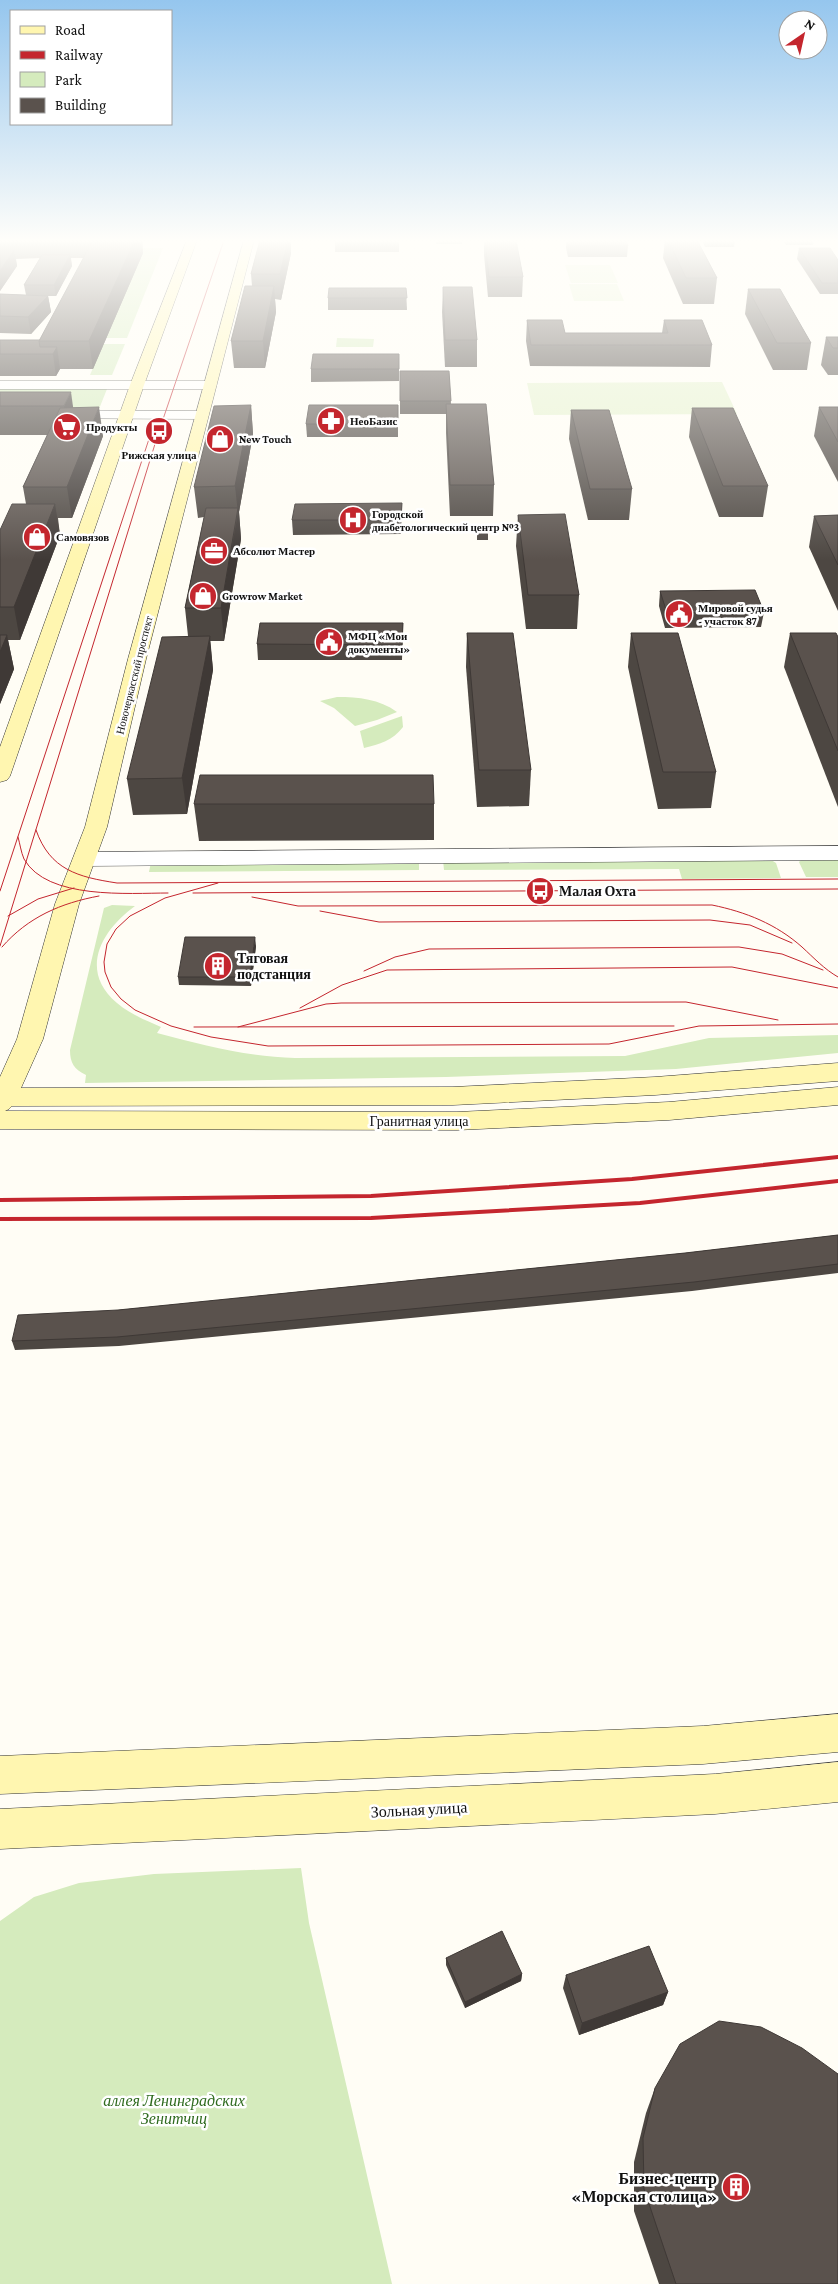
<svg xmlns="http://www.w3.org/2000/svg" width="838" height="2284" font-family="'Crimson Pro',serif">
<rect width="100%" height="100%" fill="#fffdf5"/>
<g fill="#d5ebbd">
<polygon points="115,248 163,248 127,338 106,338"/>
<polygon points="337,338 374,339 373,347 336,347"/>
<polygon points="103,344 125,344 112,375 90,375"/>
<polygon points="0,388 107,389 99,409 0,409"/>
<path d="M337 697C359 697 379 699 397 712L377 720 355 726 334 708 320 701Z"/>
<path d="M402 716 403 727C392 741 380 744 364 748L360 731Z"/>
<polygon points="768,858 776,863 781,878 682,879 679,869 444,870 443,860"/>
<polygon points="803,858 838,858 838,877 806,877 799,862"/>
<polygon points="419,860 419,870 149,872 151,862"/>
<path d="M112 905 135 906C102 930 78 970 117 1003 130 1014 145 1020 161 1027L157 1033C203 1045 248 1057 295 1058L625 1056 709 1038 838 1035V1053L676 1069 446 1077 85 1083 86 1075C74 1069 70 1063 70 1050L104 908Z"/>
<polygon points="301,1868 309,1923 392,2284 0,2284 0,1921 34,1897 79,1883 154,1874"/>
</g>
<g fill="#e6f2cf">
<polygon points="565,265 610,265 618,283 571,283"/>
<polygon points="569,284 617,284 624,301 574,301"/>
<polygon points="722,382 737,414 534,415 527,383"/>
</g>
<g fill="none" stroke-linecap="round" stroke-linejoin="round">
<defs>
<g id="street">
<polygon points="0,381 210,381 217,385 210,389 0,389"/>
<polygon points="0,410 202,411 209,415 202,419 0,418"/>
<polygon points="838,846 838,860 85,866 77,864 74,859 77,854 85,852"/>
</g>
<g id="secondary">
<polygon points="187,240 197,240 144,385 10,776 7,780 0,782 0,747 130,385"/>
<polygon points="244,240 254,240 146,659 107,827 79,904 43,1039 21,1088 453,1087 655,1077 838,1063 838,1081 655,1095 453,1105 12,1106 9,1109 5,1111 457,1112 669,1102 838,1087 838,1105 669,1120 457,1130 0,1129 0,1077 17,1039 55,904 85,827 128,659"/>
<polygon points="838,1714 838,1752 703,1764 0,1794 0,1756 703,1726"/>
<polygon points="838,1762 838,1802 715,1814 0,1849 0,1809 715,1774"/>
</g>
</defs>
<use href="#street" stroke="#444" stroke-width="1"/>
<use href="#secondary" stroke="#333" stroke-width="1"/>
<use href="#street" fill="#fff" fill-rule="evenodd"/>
<use href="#secondary" fill="#fff6b0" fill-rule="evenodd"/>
<g stroke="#c4262e" stroke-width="1">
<path d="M36 830C50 870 78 877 117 883L838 879"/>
<path d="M18 837C20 844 21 852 24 859 47 900 129 893 168 893"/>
<polyline points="218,883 165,898 130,916 116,929 107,944 104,962 105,972 111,987 121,999 135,1010 171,1026 211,1037 268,1046 609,1044 699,1026 838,1024"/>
<polyline points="0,891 149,439"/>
<polyline points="193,893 838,889"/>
<path d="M252 897 298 906 712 905C746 912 776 924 802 947 814 958 824 969 838 977"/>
<polyline points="320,911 379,922 710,920 750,925 792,943"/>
<polyline points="8,916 38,899 74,888"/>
<polyline points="0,946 159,431 224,240"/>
<path d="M2 947C28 917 61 903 99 896"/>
<polyline points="364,971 395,957 429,949 739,947 782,954 823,970"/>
<polyline points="300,1008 342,985 387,970 732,967 838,988"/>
<polyline points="194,1027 674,1026"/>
<polyline points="238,1027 326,1004 341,1003 686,1002 778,1020"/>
</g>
<g stroke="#c4262e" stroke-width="4">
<polyline points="0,1200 371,1196 632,1179 838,1157"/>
<polyline points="0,1219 371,1218 640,1203 838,1181"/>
</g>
</g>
<g fill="#4d4742">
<polygon points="0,240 142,240 143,253 93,369 60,369 56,376 0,376 0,340 40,340 84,258 71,258 72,266 56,296 48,296 51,312 31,334 0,333 0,294 26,295 24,285 40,258 16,259 17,266 0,291"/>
<polygon points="260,240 292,240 291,244 291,253 281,300 275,299 276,312 265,368 234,368 231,341 252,286 251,274"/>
<rect x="335" y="240" width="64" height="12"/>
<rect x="436" y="240" width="26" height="4"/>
<polygon points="484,240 516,240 523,277 522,297 488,297 484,255"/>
<polygon points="566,240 626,240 628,246 627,257 568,257 566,248"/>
<polygon points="665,240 697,240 717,278 714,304 683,304 663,258"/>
<polygon points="702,240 735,240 734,247 705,247"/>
<polygon points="783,240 814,240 813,245 786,245"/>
<polygon points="799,248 838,260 838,294 820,294 797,259"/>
<polygon points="443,287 477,340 477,367 445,367 442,312"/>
<polygon points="406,288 407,310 328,310 328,298"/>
<polygon points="748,289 811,343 807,370 773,370 745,314"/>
<polygon points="527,320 565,333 662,333 664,320 712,345 710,367 530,366 526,341"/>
<polygon points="826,337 838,337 838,375 828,375 821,365"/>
<polygon points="399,354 399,381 311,382 311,369"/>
<polygon points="400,371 449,371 451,404 494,485 493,516 450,516 446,433 446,414 400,414"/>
<polygon points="0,392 73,408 103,436 72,518 58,518 60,535 20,640 8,640 14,669 0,704 0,530 26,504 23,487 47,435 0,435"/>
<polygon points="251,405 253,434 239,512 241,539 224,641 210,641 213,670 187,814 133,815 127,779 188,636 185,608 204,517 198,518 194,487"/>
<polygon points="398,405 398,437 307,437 306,424"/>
<polygon points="819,407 838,407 838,482 814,436"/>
<polygon points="692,408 768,486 763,517 719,517 689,437"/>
<polygon points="571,410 632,489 629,520 588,520 569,439"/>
<polygon points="402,503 401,534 293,535 292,520"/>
<polygon points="518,515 579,595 577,629 526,629 516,546"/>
<polygon points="838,515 838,611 809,547 814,516"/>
<polygon points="477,527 488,532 488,540 477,540"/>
<polygon points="660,591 764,612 761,627 665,628 659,606"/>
<polygon points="403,623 402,660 258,660 257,644"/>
<polygon points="467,633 531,770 529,806 477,807 466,667"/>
<polygon points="631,633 716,772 711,808 658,809 628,667"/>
<polygon points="790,633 838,637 838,807 784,667"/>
<polygon points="194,804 434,804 434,840 199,841"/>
<polygon points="256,946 251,986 179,985 178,977"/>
<polygon points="838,1235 838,1273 692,1291 119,1346 15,1350 12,1341 118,1310 685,1253"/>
<polygon points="446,1958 522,1974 521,1981 465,2008 446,1965"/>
<polygon points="566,1975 668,1992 663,2005 579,2035 563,1988"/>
<polygon points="655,2088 838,2284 659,2284 634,2211 634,2162 646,2113"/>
</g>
<g fill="#3f3936">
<polygon points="135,240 142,240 143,253 93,369 89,341"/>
<polygon points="288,240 291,240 291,253 281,300 280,274"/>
<polygon points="14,250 17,266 0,291 0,271"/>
<polygon points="70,255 72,266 56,296 54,285"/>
<polygon points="274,286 276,312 265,368 263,341"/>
<polygon points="48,296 51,312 31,334 28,317"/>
<polygon points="57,347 60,369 56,376 53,354"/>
<polygon points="71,392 75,421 68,435 64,406"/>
<polygon points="251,405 253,434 239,512 241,539 224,641 221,608 238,513 235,486"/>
<polygon points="99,407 103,436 72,518 67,487"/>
<polygon points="55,504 60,535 20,640 14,607"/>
<polygon points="7,635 14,669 0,704 0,652"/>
<polygon points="210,636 213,670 187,814 182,778"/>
<polygon points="255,937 256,946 251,986 250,977"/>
<polygon points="522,1974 521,1981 465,2008 465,2002"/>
<polygon points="668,1992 663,2005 579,2035 582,2023"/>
</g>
<g fill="#5a524d" stroke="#3f3936">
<polygon points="93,240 135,240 89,341 39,341"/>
<polygon points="260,240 288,240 280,274 251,274"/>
<rect x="335" y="240" width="64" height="1"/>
<polygon points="485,240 516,240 523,277 489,277"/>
<polygon points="567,240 626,240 628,246 568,246"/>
<polygon points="668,240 697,240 717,278 686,278"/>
<polygon points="799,248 830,248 838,260 838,283 822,283"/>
<polygon points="0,250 14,250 0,271"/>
<polygon points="42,255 70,255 54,285 24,285"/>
<polygon points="245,286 274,286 263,341 231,341"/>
<polygon points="443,287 472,287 477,340 445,340"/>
<polygon points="329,288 406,288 407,298 328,298"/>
<polygon points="748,289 780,289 811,343 777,343"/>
<polygon points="0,294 48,296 28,317 0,316"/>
<polygon points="527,320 562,320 565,333 668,333 664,320 702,320 712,345 531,345"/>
<polygon points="826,337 838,337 838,348 833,348"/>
<polygon points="0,340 40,340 39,341 40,347 57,347 53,354 0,354"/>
<polygon points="313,354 399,354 399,369 311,369"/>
<polygon points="400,371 449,371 451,401 400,401"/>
<polygon points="0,392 71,392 64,406 0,406"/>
<polygon points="446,404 486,404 494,485 450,485"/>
<polygon points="251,405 235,486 194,487 214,406"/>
<polygon points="309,405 398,405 398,424 306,424"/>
<polygon points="99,407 67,487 23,487 60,408"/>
<polygon points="819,407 838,407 838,442"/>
<polygon points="692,408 733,408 768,486 723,486"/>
<polygon points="571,410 609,410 632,489 590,489"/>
<polygon points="402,503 401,520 292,520 295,504"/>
<polygon points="12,504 55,504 14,607 0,607 0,530"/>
<polygon points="206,508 238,508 221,608 185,608"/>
<polygon points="565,514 579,595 528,595 518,515"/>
<polygon points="838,515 838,565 814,516"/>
<rect x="477" y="527" width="11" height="5"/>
<polygon points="755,590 764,612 667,613 660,591"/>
<polygon points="260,623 403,623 402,645 257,644"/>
<polygon points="467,633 513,633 531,770 479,770"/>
<polygon points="631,633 678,633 716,772 663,772"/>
<polygon points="790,633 836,633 838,637 838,751"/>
<polygon points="0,635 7,635 0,652"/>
<polygon points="210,636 182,778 127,779 162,637"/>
<polygon points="200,775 433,775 434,804 194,804"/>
<polygon points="185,937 255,937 250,977 178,977"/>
<polygon points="838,1235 838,1264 694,1282 117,1337 12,1341 18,1315 118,1310 685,1253"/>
<polygon points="502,1931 522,1974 465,2002 446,1958"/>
<polygon points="649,1946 668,1992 582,2023 566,1975"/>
<polygon points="719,2021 761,2027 802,2048 838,2074 838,2284 676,2284 644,2189 643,2138 655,2088 680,2044"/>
</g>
<linearGradient id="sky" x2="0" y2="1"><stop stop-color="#95c6ee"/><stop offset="0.43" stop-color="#fffefa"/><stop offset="1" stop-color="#fffefa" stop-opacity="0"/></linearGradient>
<rect width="838" height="560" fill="url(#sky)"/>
<defs>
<symbol id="pharmacy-disc" viewBox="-11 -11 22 22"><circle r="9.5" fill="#c4262e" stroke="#fff"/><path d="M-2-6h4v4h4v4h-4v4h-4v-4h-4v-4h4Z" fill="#fff"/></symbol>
<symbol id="supermarket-disc" viewBox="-11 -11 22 22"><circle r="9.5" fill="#c4262e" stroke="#fff"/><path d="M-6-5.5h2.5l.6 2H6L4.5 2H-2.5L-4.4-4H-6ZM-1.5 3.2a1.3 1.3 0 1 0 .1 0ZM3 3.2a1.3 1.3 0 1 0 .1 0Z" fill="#fff"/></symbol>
<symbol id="bus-disc" viewBox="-11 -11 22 22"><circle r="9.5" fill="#c4262e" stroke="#fff"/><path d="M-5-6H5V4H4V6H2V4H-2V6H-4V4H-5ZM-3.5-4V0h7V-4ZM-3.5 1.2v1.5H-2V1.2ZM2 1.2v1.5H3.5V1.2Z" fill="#fff"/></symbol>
<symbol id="shop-disc" viewBox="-11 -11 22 22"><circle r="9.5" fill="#c4262e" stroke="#fff"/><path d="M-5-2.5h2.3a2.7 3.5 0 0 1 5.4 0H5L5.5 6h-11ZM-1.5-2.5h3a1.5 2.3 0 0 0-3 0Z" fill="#fff"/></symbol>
<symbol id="hospital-disc" viewBox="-11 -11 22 22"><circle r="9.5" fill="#c4262e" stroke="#fff"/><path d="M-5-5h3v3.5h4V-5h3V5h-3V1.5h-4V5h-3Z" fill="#fff"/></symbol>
<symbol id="office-disc" viewBox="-11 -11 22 22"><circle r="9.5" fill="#c4262e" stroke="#fff"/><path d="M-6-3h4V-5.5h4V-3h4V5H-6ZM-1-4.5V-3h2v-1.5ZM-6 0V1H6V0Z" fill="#fff"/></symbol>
<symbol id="civic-disc" viewBox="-11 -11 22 22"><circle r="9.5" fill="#c4262e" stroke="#fff"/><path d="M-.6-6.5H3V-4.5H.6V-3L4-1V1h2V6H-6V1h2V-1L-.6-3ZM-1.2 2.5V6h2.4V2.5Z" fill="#fff"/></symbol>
<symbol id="building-disc" viewBox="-11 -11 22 22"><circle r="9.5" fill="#c4262e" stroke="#fff"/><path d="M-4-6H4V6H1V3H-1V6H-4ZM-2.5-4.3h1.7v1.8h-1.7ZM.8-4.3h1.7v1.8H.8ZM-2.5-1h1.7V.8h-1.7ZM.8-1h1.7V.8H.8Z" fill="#fff"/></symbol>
</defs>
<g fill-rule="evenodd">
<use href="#pharmacy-disc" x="315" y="405" width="32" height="32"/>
<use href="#supermarket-disc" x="51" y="411" width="32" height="32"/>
<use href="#bus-disc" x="143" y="415" width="32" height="32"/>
<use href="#shop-disc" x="204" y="423" width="32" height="32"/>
<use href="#hospital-disc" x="337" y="504" width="32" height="32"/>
<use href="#shop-disc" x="21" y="521" width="32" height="32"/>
<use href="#office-disc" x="198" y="535" width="32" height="32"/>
<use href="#shop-disc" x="187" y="580" width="32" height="32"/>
<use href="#civic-disc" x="663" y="598" width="32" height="32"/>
<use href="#civic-disc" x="313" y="626" width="32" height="32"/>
<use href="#bus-disc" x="524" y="875" width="32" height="32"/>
<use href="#building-disc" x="202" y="950" width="32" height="32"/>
<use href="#building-disc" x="720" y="2171" width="32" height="32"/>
</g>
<g text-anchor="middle" stroke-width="5" stroke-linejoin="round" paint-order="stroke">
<g font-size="11" font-weight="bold" fill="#111" stroke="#fff" text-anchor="start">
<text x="350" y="425">НеоБазис</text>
<text x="86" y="431">Продукты</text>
<text x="239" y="443">New Touch</text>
<text x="159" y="459" text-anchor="middle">Рижская улица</text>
<text x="372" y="518">Городской<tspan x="372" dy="13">диабетологический центр №3</tspan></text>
<text x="56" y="541">Самовязов</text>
<text x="233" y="555">Абсолют Мастер</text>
<text x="222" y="600">Growrow Market</text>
<text x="698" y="612">Мировой судья<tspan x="698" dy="13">- участок 87</tspan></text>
<text x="348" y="640">МФЦ «Мои<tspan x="348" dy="13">документы»</tspan></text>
</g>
<g font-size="11" fill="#111" stroke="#fff">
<text transform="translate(134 675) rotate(-76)" y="4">Новочеркасский проспект</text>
</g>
<g font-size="14" font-weight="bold" fill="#111" stroke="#fff" text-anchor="start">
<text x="559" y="896">Малая Охта</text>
<text x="237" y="963">Тяговая<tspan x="237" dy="16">подстанция</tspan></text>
</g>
<g font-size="14" fill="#111" stroke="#fff">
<text x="419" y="1126">Гранитная улица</text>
</g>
<g font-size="16" fill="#111" stroke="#fff">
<text transform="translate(419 1809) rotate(-3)" y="6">Зольная улица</text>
</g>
<g font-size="16" font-style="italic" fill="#2f6b1f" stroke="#fff">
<text x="174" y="2106">аллея Ленинградских<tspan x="174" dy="18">Зенитчиц</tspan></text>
</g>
<g font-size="16" font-weight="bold" fill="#111" stroke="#fff" text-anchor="end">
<text x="717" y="2184">Бизнес-центр<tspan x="717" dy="18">«Морская столица»</tspan></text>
</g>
</g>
<rect x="10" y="10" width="162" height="115" fill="#ffffff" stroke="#a0a0a0"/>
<rect x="20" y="26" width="25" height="8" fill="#fff6b0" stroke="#a0a0a0"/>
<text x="55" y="35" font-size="15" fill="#111111">Road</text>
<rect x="20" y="51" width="25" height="8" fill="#c4262e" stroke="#a0a0a0"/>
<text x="55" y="60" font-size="15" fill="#111111">Railway</text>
<rect x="20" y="72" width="25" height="15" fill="#d5ebbd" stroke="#a0a0a0"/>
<text x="55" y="85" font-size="15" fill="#111111">Park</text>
<rect x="20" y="98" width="25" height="15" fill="#5a524d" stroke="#a0a0a0"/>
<text x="55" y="110" font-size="15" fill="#111111">Building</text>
<g transform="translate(803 35) rotate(34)"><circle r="24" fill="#ffffff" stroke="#a0a0a0"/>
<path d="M0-4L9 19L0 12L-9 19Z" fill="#c4262e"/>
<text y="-8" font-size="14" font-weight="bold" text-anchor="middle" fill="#111111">N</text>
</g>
</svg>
